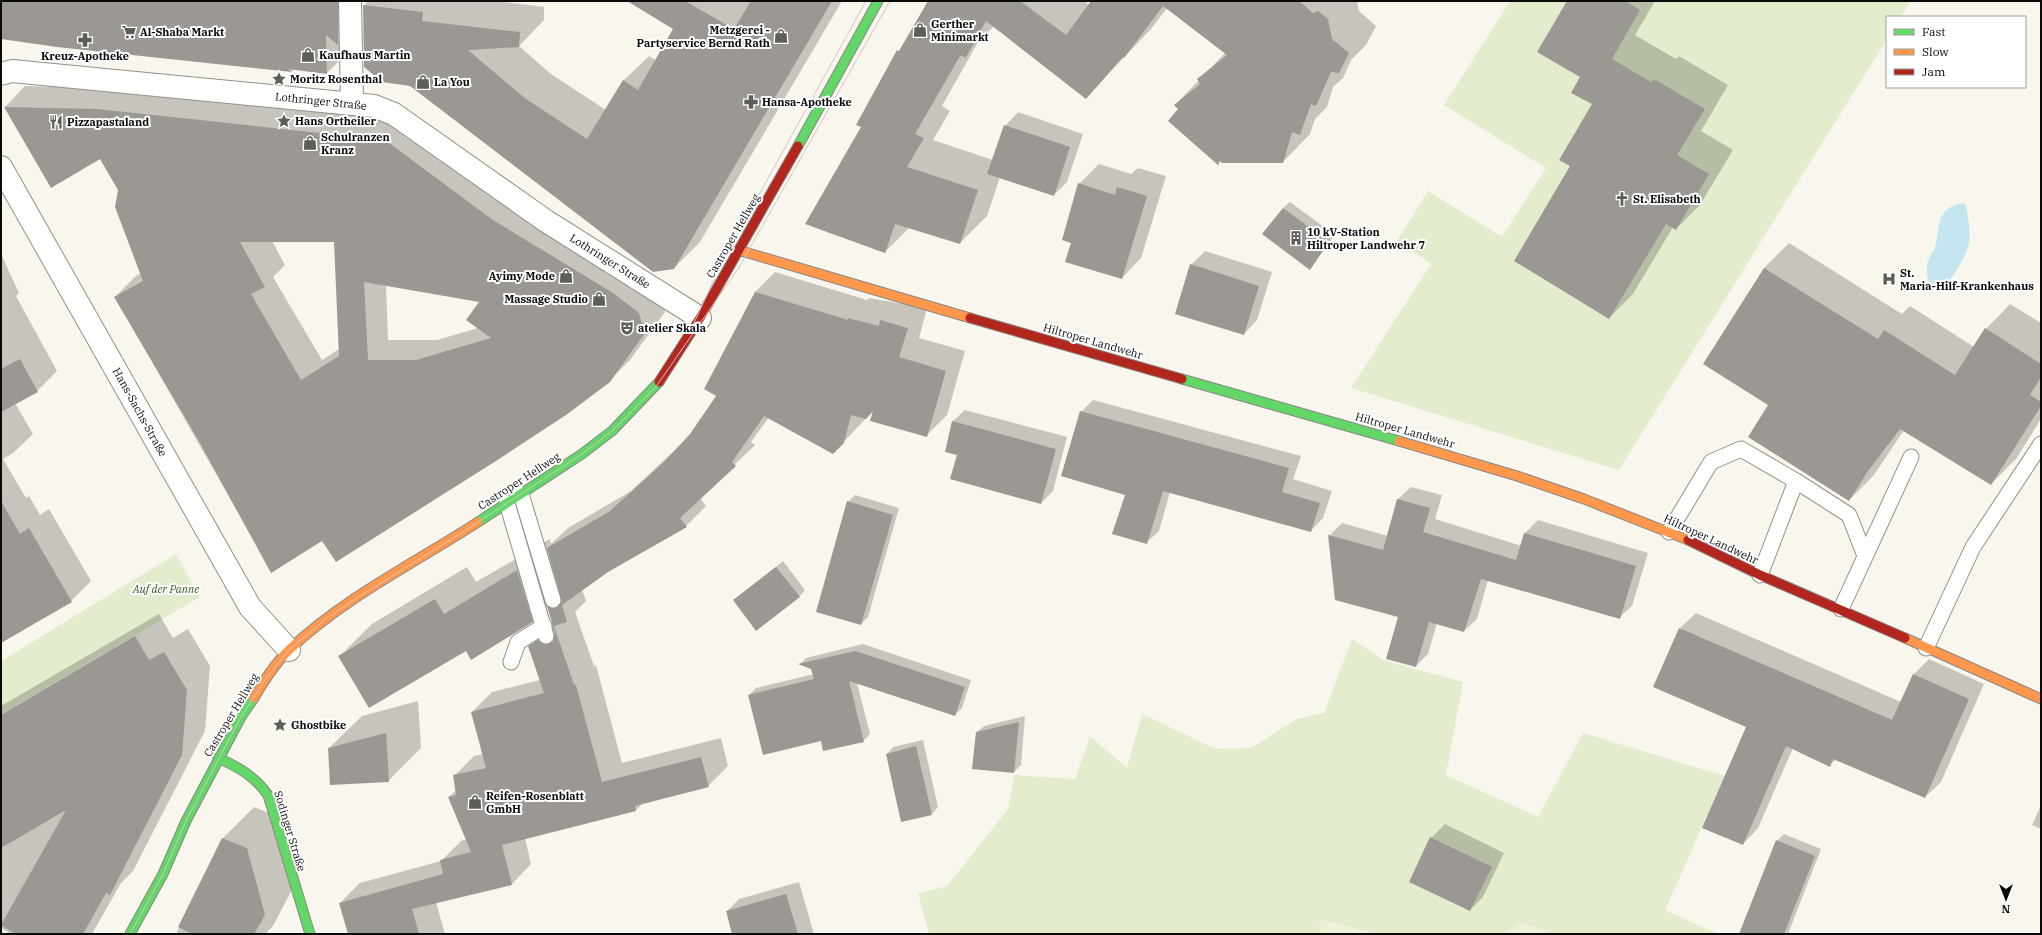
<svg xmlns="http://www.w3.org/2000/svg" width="2042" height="935" font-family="'IBM Plex Serif',serif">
<rect width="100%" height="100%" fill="#f9f6ed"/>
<g fill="#e3edce">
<polygon points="1510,1 1911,1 1901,17 1887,17 1887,39 1619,470 1351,388 1431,264 1397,241 1428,191 1502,237 1546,168 1444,105"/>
<polygon points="176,554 200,597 1,714 1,661"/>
<polygon points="1352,639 1383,660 1463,682 1446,775 1538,817 1583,733 1725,776 1665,910 1718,934 1551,934 1524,923 1503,934 1376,934 1320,920 1321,934 929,934 918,893 947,886 1008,809 1014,775 1075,779 1090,736 1127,768 1142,714 1216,749 1251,748 1297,719 1324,713"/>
</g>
<g fill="#ecf1d8">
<polygon points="1319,920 1376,934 1321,934"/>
<polygon points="1524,923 1551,934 1503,934"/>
</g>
<path fill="#c5e5f1" d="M1962 203 1966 205C1968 218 1971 230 1969 243 1968 253 1951 284 1941 286 1936 287 1933 285 1929 282 1926 272 1925 264 1931 255 1932 252 1935 250 1935 247 1941 225 1935 209 1962 203Z"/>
<g fill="#0003" fill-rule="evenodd">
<polygon points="1,1 356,1 346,54 327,73 294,69 292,71 1,38"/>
<polygon points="368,1 495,1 544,7 544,20 519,46 551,74 606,110 623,81 649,56 656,60 674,28 645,1 842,1 700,242 674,268 364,6"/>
<polygon points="928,1 1084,1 1089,5 1092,1 1357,1 1359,11 1376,26 1366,45 1351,60 1343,78 1333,87 1327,107 1315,119 1310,134 1283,162 1221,161 1218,164 1175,105 1225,53 1167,8 1151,29 1086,97 994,26 977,44 942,106 950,111 933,140 993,160 1005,126 1018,112 1083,134 1067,182 1054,195 1000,177 987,216 960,243 910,227 885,252 863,127"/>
<polygon points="1569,1 1655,1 1635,35 1676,59 1679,56 1728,85 1701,131 1733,150 1700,205 1676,229 1673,227 1633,294 1609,318 1571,166 1593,104 1582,77"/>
<path d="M25 86 118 89 406 120 660 292 665 312 630 360 609 381 323 539 272 572 115 297 136 276 141 273 119 189 101 157 51 187 5 107ZM272 241H335L339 349 322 360 273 277 285 265ZM386 285 481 301 478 328 437 340H388Z"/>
<polygon points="1099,164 1131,174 1138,168 1166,176 1141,258 1122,278 1072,242 1079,184"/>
<polygon points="1290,202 1335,235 1309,269 1283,208"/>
<polygon points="1789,243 1902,314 1910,306 1974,347 1986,329 2010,304 2041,323 2041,419 2016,459 1991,484 1904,430 1874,475 1849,500 1770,405 1764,268"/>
<polygon points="1205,251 1272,272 1257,320 1244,334 1191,265"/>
<polygon points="1,254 19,293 16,296 57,371 37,391 15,403 33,434 13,453 3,459 26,498 29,496 40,515 49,509 91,581 71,601 1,635"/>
<polygon points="775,272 867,300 869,298 927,308 919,338 965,351 947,415 927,435 875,409 833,453 769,417 751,442 755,445 700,498 706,506 686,526 607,571 582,589 586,601 575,612 594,666 596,665 622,763 721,738 728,766 708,786 643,803 636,810 525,838 531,864 512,884 436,902 445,934 349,934 340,903 360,883 441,861 461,841 467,839 449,797 456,790 454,776 474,756 483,754 472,712 492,692 540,680 529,647 553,624 548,606 532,622 466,650 340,656 372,624 467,567 476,582 550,539 551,544 568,528 631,491 691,435 718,396 755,292"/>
<polygon points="1093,400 1301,456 1293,479 1332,491 1323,518 1311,531 1170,492 1159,531 1146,543 1126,494 1081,412"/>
<polygon points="965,410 1067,437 1053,491 1041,503 959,454 953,421"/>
<polygon points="1411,487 1442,495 1435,519 1522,546 1525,533 1538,520 1648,553 1632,606 1619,618 1488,580 1477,619 1464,631 1437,623 1428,654 1416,666 1399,617 1329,536 1342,523 1388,536 1398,499"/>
<polygon points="855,495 899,508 868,617 861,624 848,502"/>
<polygon points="783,561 805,590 799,597 734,600"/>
<polygon points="1696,613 1901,702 1914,674 1929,659 1984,684 1941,782 1925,797 1836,759 1830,765 1793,748 1758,828 1743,844 1747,727 1680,628"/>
<polygon points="159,614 173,638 188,629 210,666 205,731 133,871 121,883 92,934 7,934 8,932 1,928 1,706"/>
<polygon points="863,644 971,680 962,708 955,715 857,683 870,734 863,741 822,739 749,695 756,688 814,674 812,668 800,664 806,658"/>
<polygon points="418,701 421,748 388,781 329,748 362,716"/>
<polygon points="1025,716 1021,765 1014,772 977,732 984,726"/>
<polygon points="923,740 938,807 932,814 887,754 893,747"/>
<polygon points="2041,805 2041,829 2032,825"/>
<polygon points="254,807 279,817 296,882 273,926 265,934 176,934 223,838"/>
<polygon points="1445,824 1504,853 1483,897 1470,910 1431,838"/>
<polygon points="1784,834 1821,849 1788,934 1744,934 1777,841"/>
<polygon points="799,882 814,934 733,934 727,911 739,899"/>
</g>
<g fill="#9b9894" fill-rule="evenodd">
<polygon points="1,1 338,2 338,45 326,35 327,74 288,69 292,72 57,47 1,39"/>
<polygon points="627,1 685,1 734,29 751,1 832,1 674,269 653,272 410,86 382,82 364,67 363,5 423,12 422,21 520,32 519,47 468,50 526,99 587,139 623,80 638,90 673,29"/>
<polygon points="928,1 1020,1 1066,35 1091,1 1299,1 1313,13 1318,11 1328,19 1332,39 1349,53 1339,73 1331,72 1316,106 1311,104 1300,135 1292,132 1283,163 1222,163 1220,161 1218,165 1168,121 1178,109 1174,105 1200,84 1197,79 1227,55 1163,6 1124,58 1123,57 1086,99 986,21 966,57 960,56 915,134 924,138 907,167 978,190 960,244 895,224 885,253 805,224 861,127 856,125 897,50 899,51"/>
<polygon points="1567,1 1625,1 1640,10 1612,59 1651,82 1654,79 1705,109 1677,155 1709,174 1676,230 1666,224 1609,319 1514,261 1570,166 1559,160 1592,104 1571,93 1580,77 1537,52"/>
<path d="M4 107 97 109 385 140 493 220 613 293 639 313 645 333 610 382 566 415 499 459 336 562 322 541 271 573 200 443 114 297 143 281 115 207 118 190 100 159 51 188ZM240 242H334L339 356 301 380 251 294 265 287ZM364 282 479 302 466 320 491 338 416 360H368Z"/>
<polygon points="1004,125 1070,147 1054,196 987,174"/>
<polygon points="1078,183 1115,195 1117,187 1147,196 1122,279 1065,262 1071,243 1062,240"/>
<polygon points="1283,208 1329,242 1310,270 1262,234"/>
<polygon points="1190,264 1259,286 1244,335 1175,314"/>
<polygon points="1764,268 1878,339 1884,330 1955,375 1985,328 2041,364 2041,377 2030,395 2041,402 2041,406 1991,485 1900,429 1868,471 1849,501 1748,437 1768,405 1703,364"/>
<polygon points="755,292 848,320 848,318 879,326 880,320 908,328 899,357 946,371 927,437 870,421 873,411 866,419 851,415 844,443 833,454 764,416 732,462 736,466 680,518 687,527 608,572 562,605 567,622 554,626 574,685 576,685 602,782 701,757 709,787 635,806 636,811 502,845 512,885 412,909 419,934 348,934 339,903 443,874 440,860 471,852 448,797 456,795 453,775 486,768 471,712 544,693 528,646 538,640 544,645 553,642 555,633 547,606 556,608 562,602 547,548 610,511 664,462 690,434 716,396 704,389"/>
<polygon points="20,359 38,392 1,412 1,369"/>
<polygon points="1080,411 1289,468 1282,492 1320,503 1311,532 1163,491 1147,544 1112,534 1125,495 1061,476"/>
<polygon points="952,421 1056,449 1041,504 950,479 957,455 945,452"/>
<polygon points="1397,499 1430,508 1423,532 1516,560 1524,533 1636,566 1620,619 1481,579 1464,632 1429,622 1416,667 1386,659 1398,617 1335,600 1328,535 1383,550"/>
<polygon points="1,501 20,534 29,528 72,602 1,643"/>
<polygon points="847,501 893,515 861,625 816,612"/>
<polygon points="776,567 800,597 756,631 733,600"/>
<polygon points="517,570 533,622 471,660 466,651 369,708 338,656 435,599 444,614"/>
<polygon points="1679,628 1892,720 1913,674 1969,699 1925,798 1833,759 1830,767 1786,746 1743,845 1702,828 1746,727 1653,687"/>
<polygon points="135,636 149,660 164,652 187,690 182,755 110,895 106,893 83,934 15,934 1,925 66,810 1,848 1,715"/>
<polygon points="855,651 965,687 955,716 849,681 864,742 823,751 821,741 763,755 748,695 814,679 811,669 798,664"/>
<polygon points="1019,722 1014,773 972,769 976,732"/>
<polygon points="386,733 389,782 330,785 328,748"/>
<polygon points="916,746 932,815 901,822 886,754"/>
<polygon points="1430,837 1492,867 1470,911 1409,882"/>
<polygon points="222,838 247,848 265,915 254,934 192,934 178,927"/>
<polygon points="1776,840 1815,856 1784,934 1739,934"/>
<polygon points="786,894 798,934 732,934 726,911"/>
</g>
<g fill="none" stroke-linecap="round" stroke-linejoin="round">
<defs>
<g id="lane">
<polyline points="521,494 553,600"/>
<polyline points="507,503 546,636"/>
<polyline points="1669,532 1711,462 1741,449 1796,481 1849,515 1865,556"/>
<polyline points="1760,575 1796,481"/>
<polyline points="1841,609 1911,457"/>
<polyline points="1926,648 1973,547 2041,444"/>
<polyline points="511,662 518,642 544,626"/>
</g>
<g id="street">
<polyline points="350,1 352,104"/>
<polyline points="1,74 12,71 374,106 394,114 546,221 700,318"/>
<polyline points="1,167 241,591 250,607 289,650"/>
</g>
<g id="fast">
<polyline points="798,146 878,1"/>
<polyline points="1182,379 1399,441"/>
<polyline points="478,522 582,454 612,431 659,382"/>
<path d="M218 758C239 767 255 777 268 795L310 934"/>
<polyline points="130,934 163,874 186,821 241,717 254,698"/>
</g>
<g id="slow">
<polyline points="738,250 970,318"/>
<polyline points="1399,441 1517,476 1584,499 1688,540"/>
<polyline points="1905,638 2041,699"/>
<path d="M254 698C264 681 275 663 290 649 345 597 415 563 478 522"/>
</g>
<g id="jam">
<polyline points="970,318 1182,379"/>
<polyline points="659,382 700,318 798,146"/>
<polyline points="1688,540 1760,575 1905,638"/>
</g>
</defs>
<use href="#lane" stroke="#92908c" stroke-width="17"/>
<use href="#street" stroke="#92908c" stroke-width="24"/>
<use href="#fast" stroke="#888783" stroke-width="11"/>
<use href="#slow" stroke="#888783" stroke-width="11"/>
<use href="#jam" stroke="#888783" stroke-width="11"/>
<use href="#lane" stroke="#fefefc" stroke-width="15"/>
<use href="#street" stroke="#fefefc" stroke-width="22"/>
<use href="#fast" stroke="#63d668" stroke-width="9"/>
<use href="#slow" stroke="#ff974d" stroke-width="9"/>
<use href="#jam" stroke="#b3261e" stroke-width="9"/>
<g stroke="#d4c5c5" stroke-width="1">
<polyline points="693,325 724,258 866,1"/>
<polyline points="130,934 163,874 186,821 241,717 267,677 289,650 327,618 357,598 463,532 582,454 612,431 655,388 738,269 890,1"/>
</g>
</g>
<defs>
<symbol id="shop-bare" viewBox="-9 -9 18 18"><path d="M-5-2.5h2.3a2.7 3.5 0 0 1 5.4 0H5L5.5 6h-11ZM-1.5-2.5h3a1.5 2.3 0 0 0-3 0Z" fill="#5e5d59" stroke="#fff" stroke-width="2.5" paint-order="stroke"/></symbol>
<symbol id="supermarket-bare" viewBox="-9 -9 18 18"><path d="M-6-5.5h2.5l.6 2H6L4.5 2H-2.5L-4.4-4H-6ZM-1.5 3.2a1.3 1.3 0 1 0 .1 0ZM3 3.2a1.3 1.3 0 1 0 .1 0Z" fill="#5e5d59" stroke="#fff" stroke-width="2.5" paint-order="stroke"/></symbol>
<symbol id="pharmacy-bare" viewBox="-9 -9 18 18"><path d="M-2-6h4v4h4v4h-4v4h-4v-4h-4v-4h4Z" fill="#5e5d59" stroke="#fff" stroke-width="2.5" paint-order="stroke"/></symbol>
<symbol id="sight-bare" viewBox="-9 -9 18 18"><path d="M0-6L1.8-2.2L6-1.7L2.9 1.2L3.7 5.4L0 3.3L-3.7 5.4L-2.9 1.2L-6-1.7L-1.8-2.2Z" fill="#5e5d59" stroke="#fff" stroke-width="2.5" paint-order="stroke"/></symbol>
<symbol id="restaurant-bare" viewBox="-9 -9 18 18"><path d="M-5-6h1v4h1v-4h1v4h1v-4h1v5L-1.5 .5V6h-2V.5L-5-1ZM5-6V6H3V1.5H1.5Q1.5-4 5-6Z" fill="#5e5d59" stroke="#fff" stroke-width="2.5" paint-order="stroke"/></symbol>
<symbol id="church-bare" viewBox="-9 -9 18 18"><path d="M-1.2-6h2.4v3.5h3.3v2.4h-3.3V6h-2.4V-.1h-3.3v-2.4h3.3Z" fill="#5e5d59" stroke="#fff" stroke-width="2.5" paint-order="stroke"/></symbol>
<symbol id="building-bare" viewBox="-9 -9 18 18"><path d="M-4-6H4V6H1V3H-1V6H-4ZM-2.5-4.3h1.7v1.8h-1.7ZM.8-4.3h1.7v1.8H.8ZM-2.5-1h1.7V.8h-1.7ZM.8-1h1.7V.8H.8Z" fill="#5e5d59" stroke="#fff" stroke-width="2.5" paint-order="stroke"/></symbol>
<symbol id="hospital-bare" viewBox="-9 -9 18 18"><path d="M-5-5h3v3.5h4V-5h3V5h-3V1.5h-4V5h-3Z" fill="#5e5d59" stroke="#fff" stroke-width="2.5" paint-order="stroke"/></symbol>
<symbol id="theatre-bare" viewBox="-9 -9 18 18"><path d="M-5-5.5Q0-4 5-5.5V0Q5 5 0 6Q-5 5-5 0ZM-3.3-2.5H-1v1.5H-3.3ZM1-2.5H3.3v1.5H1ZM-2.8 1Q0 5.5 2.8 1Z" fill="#5e5d59" stroke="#fff" stroke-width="2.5" paint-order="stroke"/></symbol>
</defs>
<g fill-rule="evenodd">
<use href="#shop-bare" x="910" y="20" width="20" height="20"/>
<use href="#supermarket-bare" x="119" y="22" width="20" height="20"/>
<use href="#shop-bare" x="771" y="26" width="20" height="20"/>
<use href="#pharmacy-bare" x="75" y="30" width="20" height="20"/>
<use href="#shop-bare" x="298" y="45" width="20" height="20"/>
<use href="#sight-bare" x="269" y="69" width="20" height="20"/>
<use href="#shop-bare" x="413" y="72" width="20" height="20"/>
<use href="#pharmacy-bare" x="741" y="92" width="20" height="20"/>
<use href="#sight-bare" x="274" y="111" width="20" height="20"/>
<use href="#restaurant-bare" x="46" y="112" width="20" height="20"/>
<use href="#shop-bare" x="300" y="133" width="20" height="20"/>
<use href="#church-bare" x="1612" y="189" width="20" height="20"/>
<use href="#building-bare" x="1286" y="228" width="20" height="20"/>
<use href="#shop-bare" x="556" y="266" width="20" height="20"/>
<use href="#hospital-bare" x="1879" y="269" width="20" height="20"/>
<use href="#shop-bare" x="589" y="289" width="20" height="20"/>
<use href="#theatre-bare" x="617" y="318" width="20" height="20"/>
<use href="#sight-bare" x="270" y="715" width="20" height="20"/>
<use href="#shop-bare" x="465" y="792" width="20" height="20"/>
</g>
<g text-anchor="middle" stroke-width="4" stroke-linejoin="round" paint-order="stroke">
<g font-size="11" font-weight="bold" fill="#0a0a0a" stroke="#fff" text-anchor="start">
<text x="931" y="28">Gerther<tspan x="931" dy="13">Minimarkt</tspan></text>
<text x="770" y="34" text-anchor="end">Metzgerei -<tspan x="770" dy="13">Partyservice Bernd Rath</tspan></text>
<text x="140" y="36">Al-Shaba Markt</text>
<text x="319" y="59">Kaufhaus Martin</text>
<text x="85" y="60" text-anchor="middle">Kreuz-Apotheke</text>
<text x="290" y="83">Moritz Rosenthal</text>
<text x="434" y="86">La You</text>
<text x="762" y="106">Hansa-Apotheke</text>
<text x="295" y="125">Hans Ortheiler</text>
<text x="67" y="126">Pizzapastaland</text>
<text x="321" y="141">Schulranzen<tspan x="321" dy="13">Kranz</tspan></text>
<text x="1633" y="203">St. Elisabeth</text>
<text x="1307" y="236">10 kV-Station<tspan x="1307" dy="13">Hiltroper Landwehr 7</tspan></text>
<text x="1900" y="277">St.<tspan x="1900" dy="13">Maria-Hilf-Krankenhaus</tspan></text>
<text x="555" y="280" text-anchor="end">Ayimy Mode</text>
<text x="588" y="303" text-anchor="end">Massage Studio</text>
<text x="638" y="332">atelier Skala</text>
<text x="291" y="729">Ghostbike</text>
<text x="486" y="800">Reifen-Rosenblatt<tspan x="486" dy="13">GmbH</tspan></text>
</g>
<g font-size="11" fill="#0a0a0a" stroke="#fff">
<text transform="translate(321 101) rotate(6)" y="4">Lothringer Straße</text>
<text transform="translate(733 236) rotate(-60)" y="4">Castroper Hellweg</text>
<text transform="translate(610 261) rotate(32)" y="4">Lothringer Straße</text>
<text transform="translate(1093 341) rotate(16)" y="4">Hiltroper Landwehr</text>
<text transform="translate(140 412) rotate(61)" y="4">Hans-Sachs-Straße</text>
<text transform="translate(1405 430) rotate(16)" y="4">Hiltroper Landwehr</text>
<text transform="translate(519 481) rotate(-33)" y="4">Castroper Hellweg</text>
<text transform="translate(1711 539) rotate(25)" y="4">Hiltroper Landwehr</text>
<text transform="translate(231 715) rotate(-59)" y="4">Castroper Hellweg</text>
<text transform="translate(290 831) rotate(73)" y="4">Sodinger Straße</text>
</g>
<g font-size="11" font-style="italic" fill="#305d1f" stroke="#fff">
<text x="166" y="593">Auf der Panne</text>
</g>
</g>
<rect width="2042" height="935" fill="none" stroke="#0a0a0a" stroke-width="4"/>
<rect x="1886" y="16" width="140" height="72" fill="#ffffff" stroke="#9d9d9d"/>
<rect x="1894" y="29" width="20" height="6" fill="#63d668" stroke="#9d9d9d"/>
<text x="1922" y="36" font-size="12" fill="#0a0a0a">Fast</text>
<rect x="1894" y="49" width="20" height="6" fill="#ff974d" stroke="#9d9d9d"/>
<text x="1922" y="56" font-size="12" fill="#0a0a0a">Slow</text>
<rect x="1894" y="69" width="20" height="6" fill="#b3261e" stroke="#9d9d9d"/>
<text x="1922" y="76" font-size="12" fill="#0a0a0a">Jam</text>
<g transform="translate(2006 899) rotate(180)" stroke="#ffffff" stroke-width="3" paint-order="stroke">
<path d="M0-3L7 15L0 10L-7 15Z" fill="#0a0a0a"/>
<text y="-6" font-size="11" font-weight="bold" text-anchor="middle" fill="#0a0a0a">N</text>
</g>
</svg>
